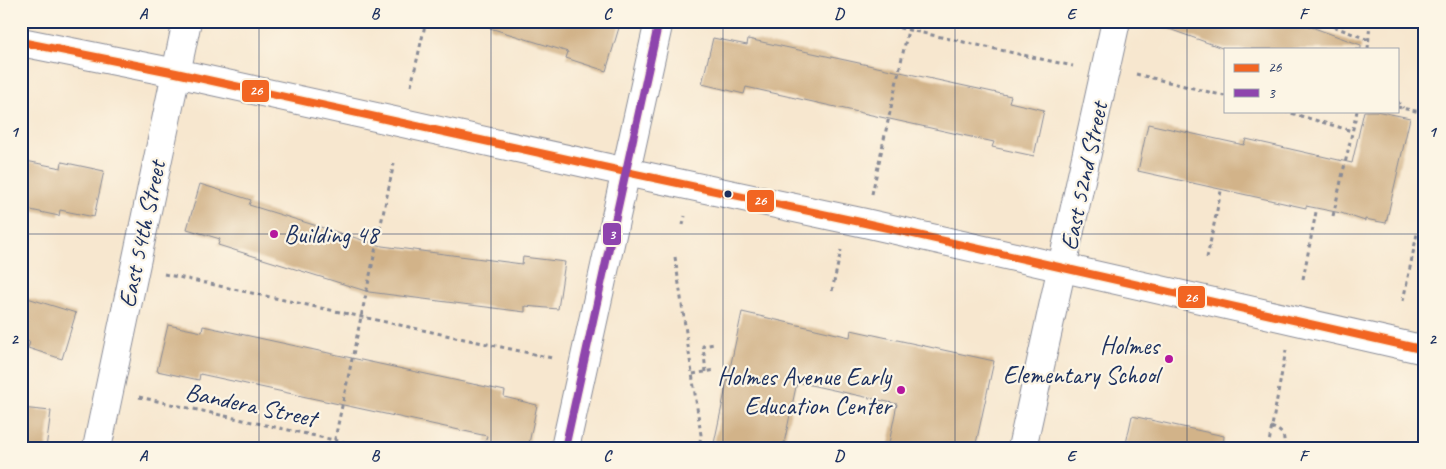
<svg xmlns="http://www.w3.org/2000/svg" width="1446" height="469" font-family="Caveat,sans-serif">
<rect width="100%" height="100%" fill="#fcf5e5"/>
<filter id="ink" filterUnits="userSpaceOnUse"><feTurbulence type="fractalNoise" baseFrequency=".02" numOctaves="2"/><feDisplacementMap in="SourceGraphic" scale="10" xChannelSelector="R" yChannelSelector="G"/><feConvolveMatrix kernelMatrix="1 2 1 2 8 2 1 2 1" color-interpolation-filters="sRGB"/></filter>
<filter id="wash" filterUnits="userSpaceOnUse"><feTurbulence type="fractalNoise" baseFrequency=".0096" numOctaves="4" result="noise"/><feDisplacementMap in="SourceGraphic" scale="20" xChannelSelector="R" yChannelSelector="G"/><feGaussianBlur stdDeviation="1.12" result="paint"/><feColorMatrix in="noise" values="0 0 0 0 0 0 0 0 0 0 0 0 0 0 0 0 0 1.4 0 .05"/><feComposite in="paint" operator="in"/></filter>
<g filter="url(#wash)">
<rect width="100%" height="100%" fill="#f7e7cf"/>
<g id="blocks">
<g fill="#d2b389">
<polygon points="491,21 621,21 606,71 566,58 568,52 490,28"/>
<polygon points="1159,21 1295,21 1361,45 1361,49 1225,49 1158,25"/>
<polygon points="713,38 747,45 748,39 1011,96 1009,102 1044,110 1034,156 992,147 994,142 876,116 746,87 744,94 702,84"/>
<polygon points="1364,111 1376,111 1410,118 1386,223 1365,219 1365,221 1341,213 1306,206 1306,208 1138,171 1148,124 1244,145 1246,139 1352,163"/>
<polygon points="21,160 61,168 62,162 104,171 94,217 60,210 59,216 21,208"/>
<polygon points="200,184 251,200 249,205 382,246 522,264 523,257 565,262 558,309 525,306 525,312 369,292 218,245 220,239 187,229"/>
<polygon points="21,296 76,313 62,359 28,348 30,342 21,339"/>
<polygon points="742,312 850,337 851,330 994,361 975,448 888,448 897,404 797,382 783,448 713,448"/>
<polygon points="168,325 202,332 203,326 505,391 504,397 537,405 528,448 510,448 485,442 487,436 200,374 199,380 157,371"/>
<polygon points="21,408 51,411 46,448 21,448"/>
<polygon points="1132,416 1224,436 1223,448 1125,448"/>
</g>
</g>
</g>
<g filter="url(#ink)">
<use href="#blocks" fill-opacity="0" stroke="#898b96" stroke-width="1"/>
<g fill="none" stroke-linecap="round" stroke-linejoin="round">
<defs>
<g id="minor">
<polyline points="21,42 176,73 626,172 865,223 1425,350"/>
<polyline points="97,448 187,21"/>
<polyline points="565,448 659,21"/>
<polyline points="1022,448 1116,21"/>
</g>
</defs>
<use href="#minor" stroke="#898b96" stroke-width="30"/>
<g stroke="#898b96" stroke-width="3" stroke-dasharray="4 4" stroke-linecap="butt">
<polyline points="868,21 1073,66"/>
<polyline points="1319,21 1369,40"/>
<polyline points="1368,49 1370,21"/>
<polyline points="1136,74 1225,96"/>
<polyline points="411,86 426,21"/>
<polyline points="1397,101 1403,108"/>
<polyline points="1397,107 1425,113"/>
<polyline points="1284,111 1352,131"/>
<polyline points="872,194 910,21"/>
<polyline points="1333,216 1357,111"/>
<polyline points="683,225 685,216"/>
<polyline points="675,257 701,435 699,448"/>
<polyline points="1207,258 1221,191"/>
<polyline points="164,274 552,358"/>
<polyline points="1303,279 1316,212"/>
<polyline points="832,291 841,250"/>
<polyline points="1403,301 1417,234"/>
<polyline points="706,372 703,346 714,344"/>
<polyline points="693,374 716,370"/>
<polyline points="139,397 370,448"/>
<path d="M1271 427C1281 431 1285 434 1284 445L1297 448"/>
<polyline points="333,448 394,163"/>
<polyline points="1268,448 1286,350"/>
</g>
<use href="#minor" stroke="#fff" stroke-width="28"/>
<defs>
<polyline id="bus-1" points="21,42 176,73 626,172 865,223 1425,350"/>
<polyline id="bus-2" points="565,448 659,21"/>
</defs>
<use href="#bus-1" stroke="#fcf5e5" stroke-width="11"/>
<use href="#bus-2" stroke="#fcf5e5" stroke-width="11"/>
<use href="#bus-1" stroke="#f26522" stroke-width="8"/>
<use href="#bus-2" stroke="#8e44ad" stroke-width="8"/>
</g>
</g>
<path fill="none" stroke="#1b2f5e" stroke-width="1" stroke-opacity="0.55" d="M259 21V448M491 21V448M723 21V448M955 21V448M1187 21V448M21 234H1425"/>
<circle fill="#1b2f5e" stroke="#fcf5e5" stroke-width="2" cx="728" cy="194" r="4.5"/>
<g fill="#b5179e" stroke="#fcf5e5" stroke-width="2">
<circle cx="274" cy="234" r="5"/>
<circle cx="1169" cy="359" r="5"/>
<circle cx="901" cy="390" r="5"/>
</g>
<g text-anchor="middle" stroke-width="4.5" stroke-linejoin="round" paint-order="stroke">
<g font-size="25" fill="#1b2f5e" stroke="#fcf5e5">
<text transform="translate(1083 176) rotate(-78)" y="9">East 52nd Street</text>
<text transform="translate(141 234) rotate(-78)" y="9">East 54th Street</text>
<text transform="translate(251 404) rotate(12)" y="9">Bandera Street</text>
</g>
<g font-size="25" fill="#1b2f5e" stroke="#fcf5e5" text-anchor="end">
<text x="284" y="243" text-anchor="start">Building 48</text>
<text x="1159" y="354">Holmes<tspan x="1159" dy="29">Elementary School</tspan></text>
<text x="891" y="385">Holmes Avenue Early<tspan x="891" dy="29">Education Center</tspan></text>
</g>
</g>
<g stroke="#fcf5e5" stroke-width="2">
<rect x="241" y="79" width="29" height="24" rx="5" fill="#f26522"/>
<rect x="746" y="189" width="29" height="24" rx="5" fill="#f26522"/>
<rect x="602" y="222" width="20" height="24" rx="5" fill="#8e44ad"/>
<rect x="1177" y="285" width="29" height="24" rx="5" fill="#f26522"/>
</g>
<g font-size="14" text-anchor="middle" font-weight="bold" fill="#fff">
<text x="256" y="95">26</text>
<text x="760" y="205">26</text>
<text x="612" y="239">3</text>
<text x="1191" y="302">26</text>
</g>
<rect width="1446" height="469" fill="none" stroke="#fcf5e5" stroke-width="55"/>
<rect x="1224" y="48" width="175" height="65" fill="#fcf5e5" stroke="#a2a6af"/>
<rect x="1234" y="64" width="25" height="8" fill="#f26522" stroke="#a2a6af"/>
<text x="1268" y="72" font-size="15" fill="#1b2f5e">26</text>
<rect x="1234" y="89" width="25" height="8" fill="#8e44ad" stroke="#a2a6af"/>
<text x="1268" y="98" font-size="15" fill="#1b2f5e">3</text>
<rect x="28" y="28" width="1390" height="414" fill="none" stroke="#1b2f5e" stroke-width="2"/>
<g font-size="16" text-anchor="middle" font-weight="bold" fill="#1b2f5e">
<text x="143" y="19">A</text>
<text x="375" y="19">B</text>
<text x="607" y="19">C</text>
<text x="839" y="19">D</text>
<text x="1071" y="19">E</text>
<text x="1303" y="19">F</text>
<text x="14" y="137">1</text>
<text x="1432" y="137">1</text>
<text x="14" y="344">2</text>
<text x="1432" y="344">2</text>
<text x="143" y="461">A</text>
<text x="375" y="461">B</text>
<text x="607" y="461">C</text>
<text x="839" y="461">D</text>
<text x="1071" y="461">E</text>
<text x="1303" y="461">F</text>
</g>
</svg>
